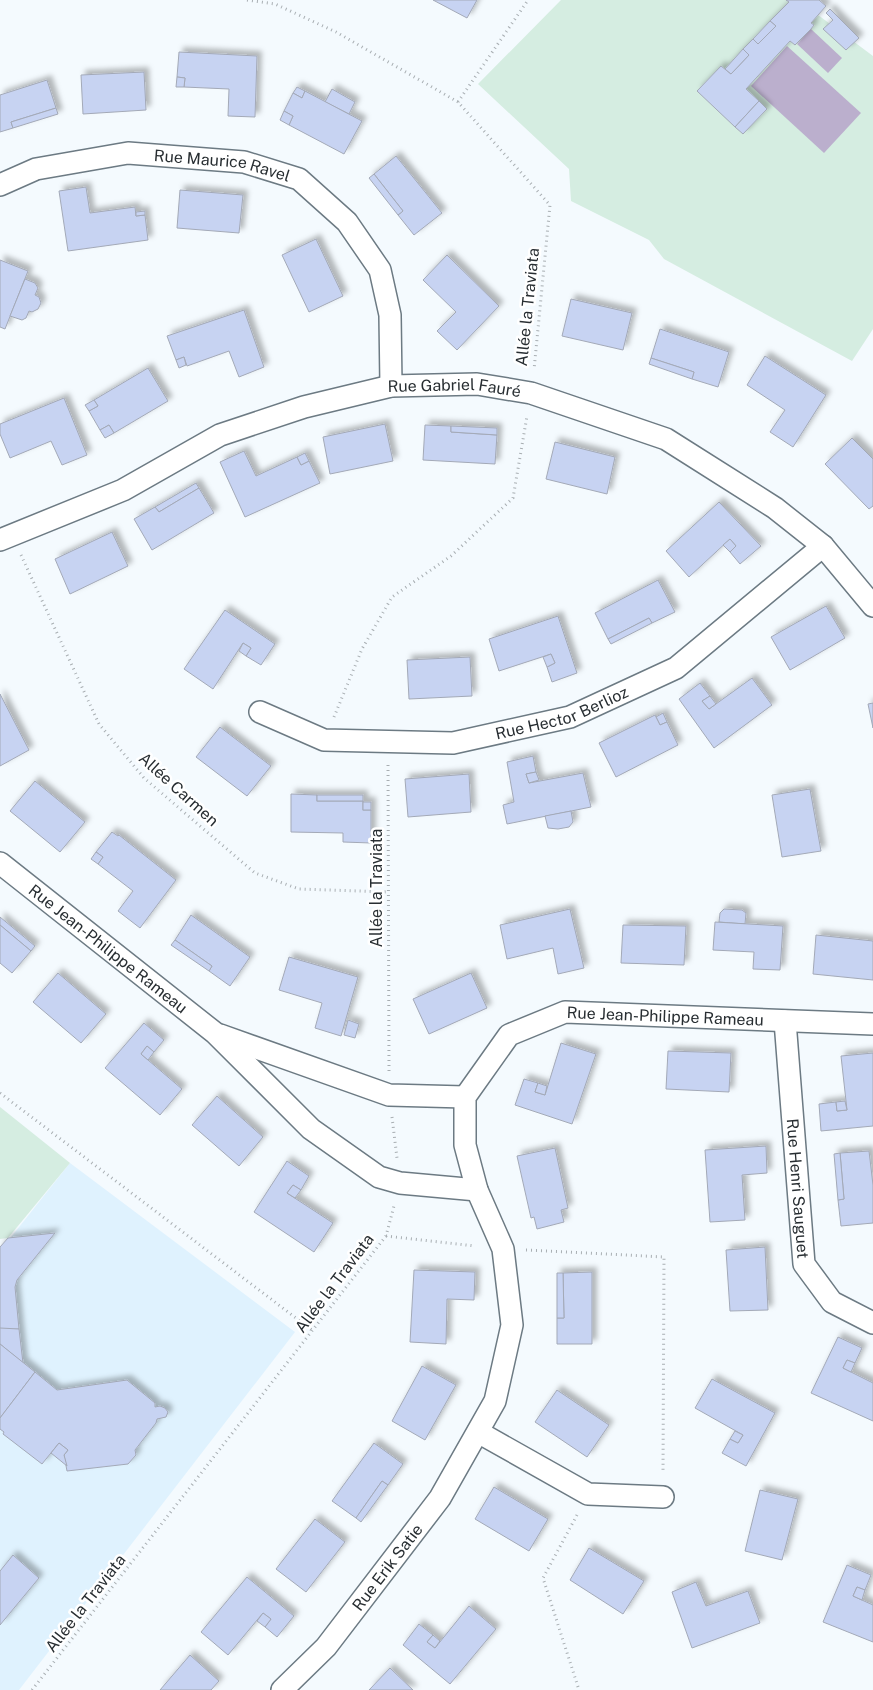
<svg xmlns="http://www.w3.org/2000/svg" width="873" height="1690" font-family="'Public Sans',sans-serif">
<defs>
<filter id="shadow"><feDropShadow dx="4.5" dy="-4.5" stdDeviation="2.5" flood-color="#0004"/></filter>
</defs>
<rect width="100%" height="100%" fill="#f4fafe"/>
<polygon fill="#dff2fe" points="70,1163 295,1332 19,1690 0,1690 0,1251"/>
<g fill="#d5ede1">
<polygon points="561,0 798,0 873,56 873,329 852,361 664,259 649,240 571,201 569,169 478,84"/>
<polygon points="0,1107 70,1163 8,1238 0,1239"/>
</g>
<g fill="#bbafcd">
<polygon points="811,29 842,58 828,73 797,44"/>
<polygon points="787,46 861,113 824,153 751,86"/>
</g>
<g fill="#c7d3f2" stroke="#a3a9b7" filter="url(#shadow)">
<polygon points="433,0 477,0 467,18"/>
<polygon points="786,0 819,0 826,6 811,23 814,25 811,29 795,45 790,41 746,89 759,101 735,127 697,91 721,66 731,74 749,55 743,49 753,39 758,44 776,26 770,21 789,2"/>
<polygon points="830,9 859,38 846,50 823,29 833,20 826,13"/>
<polygon points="770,21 776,26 758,44 753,39"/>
<polygon points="743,49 749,55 731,74 725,69"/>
<polygon points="179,52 257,56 255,117 228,116 229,89 184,87 185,78 177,77"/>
<polygon points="144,72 146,110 83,114 81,75"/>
<polygon points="177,77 185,78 184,87 176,87"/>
<polygon points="47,80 56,108 11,122 13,128 0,132 0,95"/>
<polygon points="297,87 305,91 302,98 293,93"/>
<polygon points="332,89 355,102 349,114 325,102"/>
<polygon points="305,91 362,121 344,154 289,125 293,116 284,111 293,93 302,98"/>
<polygon points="759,101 767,109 743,134 735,127"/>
<polygon points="56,108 58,114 13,128 11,122"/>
<polygon points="284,111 293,116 289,125 280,120"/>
<polygon points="396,156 442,213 414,235 398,215 403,211 374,174"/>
<polygon points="374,174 403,211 398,215 369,178"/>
<polygon points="86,187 90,213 135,207 136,216 145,215 148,240 68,251 59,191"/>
<polygon points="180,190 243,195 239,233 177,228"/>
<polygon points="145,211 145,215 136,216 136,212"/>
<polygon points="316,239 343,296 309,312 282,255"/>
<polygon points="447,255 499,306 457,350 437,331 456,312 423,280"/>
<polygon points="0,260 28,271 5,329 0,327"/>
<polygon points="25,279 35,283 38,288 35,295 39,297 41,303 38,309 32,312 29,311 26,318 22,320 10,316"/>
<polygon points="571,299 632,313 623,350 562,336"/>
<polygon points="244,310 264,367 239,377 229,351 187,366 184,357 176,360 167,336"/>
<polygon points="660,329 729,352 718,387 692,379 694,372 651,358"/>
<polygon points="765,356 826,395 793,447 770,432 785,410 747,385"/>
<polygon points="184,357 186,365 179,368 176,360"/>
<polygon points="651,358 694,372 692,379 649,364"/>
<polygon points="148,368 168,401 114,433 109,425 100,430 89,411 98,406 94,400"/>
<polygon points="64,398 87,455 62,465 51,441 10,458 0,434 0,424"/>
<polygon points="94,400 98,406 89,411 85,405"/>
<polygon points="385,424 393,461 330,474 323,437"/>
<polygon points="109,425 114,433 105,438 100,430"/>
<polygon points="425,425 451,426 451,432 497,435 495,464 423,460"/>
<polygon points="451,426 497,428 497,435 451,432"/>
<polygon points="852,438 873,459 873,506 869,509 825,464"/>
<polygon points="555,442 615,457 607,494 546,479"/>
<polygon points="244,451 256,476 297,457 301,465 309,461 320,483 245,517 220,462"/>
<polygon points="305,453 309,461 301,465 297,457"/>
<polygon points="196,483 199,488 159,512 155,507"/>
<polygon points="199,488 214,513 152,550 134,519 155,507 159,512"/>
<polygon points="719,502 761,546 740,564 730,552 736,546 730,539 689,577 666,551"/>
<polygon points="112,532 128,566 70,594 55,559"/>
<polygon points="730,539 736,546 730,552 723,545"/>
<polygon points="658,580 675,612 652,623 649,618 608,639 595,613"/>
<polygon points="826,606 845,638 790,670 771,637"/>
<polygon points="225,610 275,644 261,665 246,656 251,648 243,643 213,689 184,669"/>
<polygon points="558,616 577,673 552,682 547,667 555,663 551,654 499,671 489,639"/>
<polygon points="649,618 652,623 611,644 608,639"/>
<polygon points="243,643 251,648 246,656 239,651"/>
<polygon points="551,654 555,663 547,667 543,657"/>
<polygon points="470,657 472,696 409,699 407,660"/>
<polygon points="752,678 772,705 714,748 679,699 700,683 710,696 702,701 709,709"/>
<polygon points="0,694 29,750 0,766"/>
<polygon points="710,696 716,704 709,709 702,701"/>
<polygon points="873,703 873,728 868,704"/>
<polygon points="663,713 667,722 660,725 656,717"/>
<polygon points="655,715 660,725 667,722 678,745 616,777 599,743"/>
<polygon points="220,727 271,766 247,796 196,757"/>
<polygon points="533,756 536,772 526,774 529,783 583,773 591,807 507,824 503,805 514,802 507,762"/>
<polygon points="536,772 539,780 529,783 526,774"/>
<polygon points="469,774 471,812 408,817 405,779"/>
<polygon points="35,781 85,822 60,852 10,811"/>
<polygon points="810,789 821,851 782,857 772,795"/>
<polygon points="291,794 317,795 317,801 363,801 363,810 371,810 371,843 343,842 343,833 291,832"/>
<rect x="317" y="795" width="46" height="6"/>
<rect x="363" y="802" width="8" height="8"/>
<polygon points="571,811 573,822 569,827 558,829 548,828 545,816"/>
<polygon points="112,832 118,836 119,835 176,880 140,928 118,911 133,891 98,864 103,857 96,852"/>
<polygon points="96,852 103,857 98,864 91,859"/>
<polygon points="570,909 584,968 558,974 553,948 507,959 500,925"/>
<polygon points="724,909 742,910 746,913 745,924 719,922 720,913"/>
<polygon points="191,915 250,957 230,986 209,971 212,966 175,940"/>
<polygon points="0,917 35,946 31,951 0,925"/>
<polygon points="715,922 783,926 780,970 753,969 754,952 713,950"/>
<polygon points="0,925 31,951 12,973 0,963"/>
<polygon points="623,925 686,926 684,965 621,963"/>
<polygon points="816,935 873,941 873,980 813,974"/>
<polygon points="175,940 212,966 209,971 171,945"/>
<polygon points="289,957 358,977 341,1036 315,1028 322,1003 279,990"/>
<polygon points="58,973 106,1014 81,1043 33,1002"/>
<polygon points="471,973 487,1008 429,1034 413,999"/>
<polygon points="348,1020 359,1024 355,1038 344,1035"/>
<polygon points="144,1023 164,1040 154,1052 147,1046 141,1054 182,1089 160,1115 105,1068"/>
<polygon points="561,1043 596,1054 572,1124 515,1105 524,1079 538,1083 535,1092 545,1095"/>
<polygon points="147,1046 154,1052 148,1060 141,1054"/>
<polygon points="668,1051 731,1053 729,1092 666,1089"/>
<polygon points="873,1053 873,1126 821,1131 819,1104 836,1102 837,1111 847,1110 841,1056"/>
<polygon points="538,1083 547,1086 545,1095 535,1092"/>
<polygon points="217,1096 263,1137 239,1166 192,1125"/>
<polygon points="845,1101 847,1110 837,1111 836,1102"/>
<polygon points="766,1146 767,1173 742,1175 745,1220 710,1222 705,1150"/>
<polygon points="555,1148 568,1208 561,1210 564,1222 537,1229 534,1217 531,1218 517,1156"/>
<polygon points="869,1151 873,1185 873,1223 841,1226 838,1200 844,1199 840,1153"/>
<polygon points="840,1153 844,1199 838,1200 834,1154"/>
<polygon points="287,1161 309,1176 301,1190 293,1185 287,1193 333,1223 314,1252 254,1212"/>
<polygon points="293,1185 301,1190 295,1198 287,1193"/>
<polygon points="55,1233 17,1280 15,1287 19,1329 2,1330 0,1328 0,1247 8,1238"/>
<polygon points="765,1247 768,1310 730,1311 726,1250"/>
<polygon points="414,1270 475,1272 474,1300 447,1299 446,1344 410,1342"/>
<polygon points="592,1272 592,1344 557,1344 557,1318 564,1318 563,1273"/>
<polygon points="557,1273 563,1273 564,1318 557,1318"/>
<polygon points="0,1328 19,1329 23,1363 0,1344"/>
<polygon points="838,1337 862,1348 855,1363 847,1360 843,1368 873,1383 873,1421 811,1393"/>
<polygon points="0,1344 35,1372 0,1418"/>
<polygon points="847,1360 855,1363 851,1372 843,1368"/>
<polygon points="422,1366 456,1385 425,1440 392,1421"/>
<polygon points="35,1372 57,1390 127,1380 155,1403 155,1407 160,1406 165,1408 168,1412 166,1417 157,1419 156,1423 135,1450 136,1455 128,1464 67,1471 64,1455 68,1450 59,1443 42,1464 3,1434 4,1432 0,1429 0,1418"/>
<polygon points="712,1379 775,1413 746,1466 722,1453 730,1439 738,1443 743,1435 695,1408"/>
<polygon points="557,1390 609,1425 587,1457 535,1422"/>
<polygon points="735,1431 743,1435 738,1443 730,1439"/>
<polygon points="59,1443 68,1450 64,1455 67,1466 51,1453"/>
<polygon points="374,1443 403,1464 388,1485 382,1481 356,1518 332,1501"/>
<polygon points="382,1481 388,1485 361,1522 356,1518"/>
<polygon points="494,1487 548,1519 529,1551 475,1519"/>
<polygon points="760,1490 798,1499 782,1560 745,1551"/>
<polygon points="315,1519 345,1542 306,1592 276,1569"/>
<polygon points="589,1548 644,1581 623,1614 570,1580"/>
<polygon points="13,1555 39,1578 0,1625 0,1571"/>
<polygon points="847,1565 871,1575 865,1590 857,1587 853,1596 873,1605 873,1642 823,1622"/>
<polygon points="247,1577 294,1616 277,1637 265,1627 271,1619 263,1613 228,1655 201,1632"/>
<polygon points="696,1582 706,1606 748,1591 760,1623 692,1648 672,1592"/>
<polygon points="857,1587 865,1590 862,1600 853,1596"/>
<polygon points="469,1606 496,1629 450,1684 403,1645 419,1624 433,1635 427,1642 435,1648"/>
<polygon points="263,1613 271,1619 265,1627 257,1621"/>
<polygon points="433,1635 440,1641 435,1648 427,1642"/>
<polygon points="190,1655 219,1681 211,1690 160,1690"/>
<polygon points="390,1668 413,1690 369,1690"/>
</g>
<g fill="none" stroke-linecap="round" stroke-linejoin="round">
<defs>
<g id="minor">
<path id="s1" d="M0 185 36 169 128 153 244 162 299 179 347 222 380 270 390 315 391 386"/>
<path id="s2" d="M0 540 123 490 220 435 304 407 391 386 477 384 531 393 666 439 775 508 823 546 873 606"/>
<path id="s3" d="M260 712 324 740 453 743 570 717 676 668 823 546"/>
<path id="s4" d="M0 863 215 1033 311 1129 379 1177 400 1183 477 1190"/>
<path id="s5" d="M785 1021 804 1264 832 1302 873 1323"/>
<polyline points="220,1035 389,1095 465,1097"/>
<polyline points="478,1432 588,1494 663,1497"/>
<path id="s6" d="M282 1690 326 1647 440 1498 495 1401 512 1325 503 1249 477 1190 465 1145V1097L509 1035 565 1012 873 1024"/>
</g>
</defs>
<use href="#minor" stroke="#6c7a83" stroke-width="24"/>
<g stroke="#a8aeb2" stroke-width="3" stroke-dasharray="1 4" stroke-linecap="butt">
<polyline points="247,0 275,4 336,32 458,102 550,205 534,370"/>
<polyline points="458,102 528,0"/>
<polyline points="21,555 99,724 144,778 255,873 299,889 389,892"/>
<polyline points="334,717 362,649 392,597 451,556 513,498 527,416"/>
<polyline points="388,765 389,1071"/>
<polyline points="0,1093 313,1331"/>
<polyline points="392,1117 397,1158"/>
<polyline points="386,1236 475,1246"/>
<polyline points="526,1250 664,1257 663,1473"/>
<polyline points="577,1515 543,1578 579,1690"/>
<polyline points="32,1690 386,1236 394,1206"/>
</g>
<use href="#minor" stroke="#fff" stroke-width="21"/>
</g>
<g text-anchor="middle" stroke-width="5" stroke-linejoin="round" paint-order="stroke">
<g font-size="16" fill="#282e32" stroke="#fff">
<text dy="6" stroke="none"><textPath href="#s1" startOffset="228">Rue Maurice Ravel</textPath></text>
<text transform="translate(527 307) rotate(-84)" y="6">Allée la Traviata</text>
<text dy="6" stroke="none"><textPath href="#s2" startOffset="486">Rue Gabriel Fauré</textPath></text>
<text dy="6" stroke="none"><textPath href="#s3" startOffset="312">Rue Hector Berlioz</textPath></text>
<text transform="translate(179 789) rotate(42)" y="6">Allée Carmen</text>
<text transform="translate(376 888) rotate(-90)" y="6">Allée la Traviata</text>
<text dy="6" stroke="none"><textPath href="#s4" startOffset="138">Rue Jean-Philippe Rameau</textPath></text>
<text dy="6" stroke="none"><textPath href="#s6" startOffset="911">Rue Jean-Philippe Rameau</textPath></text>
<text dy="6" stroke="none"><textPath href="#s5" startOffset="168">Rue Henri Sauguet</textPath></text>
<text transform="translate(334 1283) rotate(-53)" y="6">Allée la Traviata</text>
<text dy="6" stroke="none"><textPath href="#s6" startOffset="162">Rue Erik Satie</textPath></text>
<text transform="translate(85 1603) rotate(-52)" y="6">Allée la Traviata</text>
</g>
</g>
</svg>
